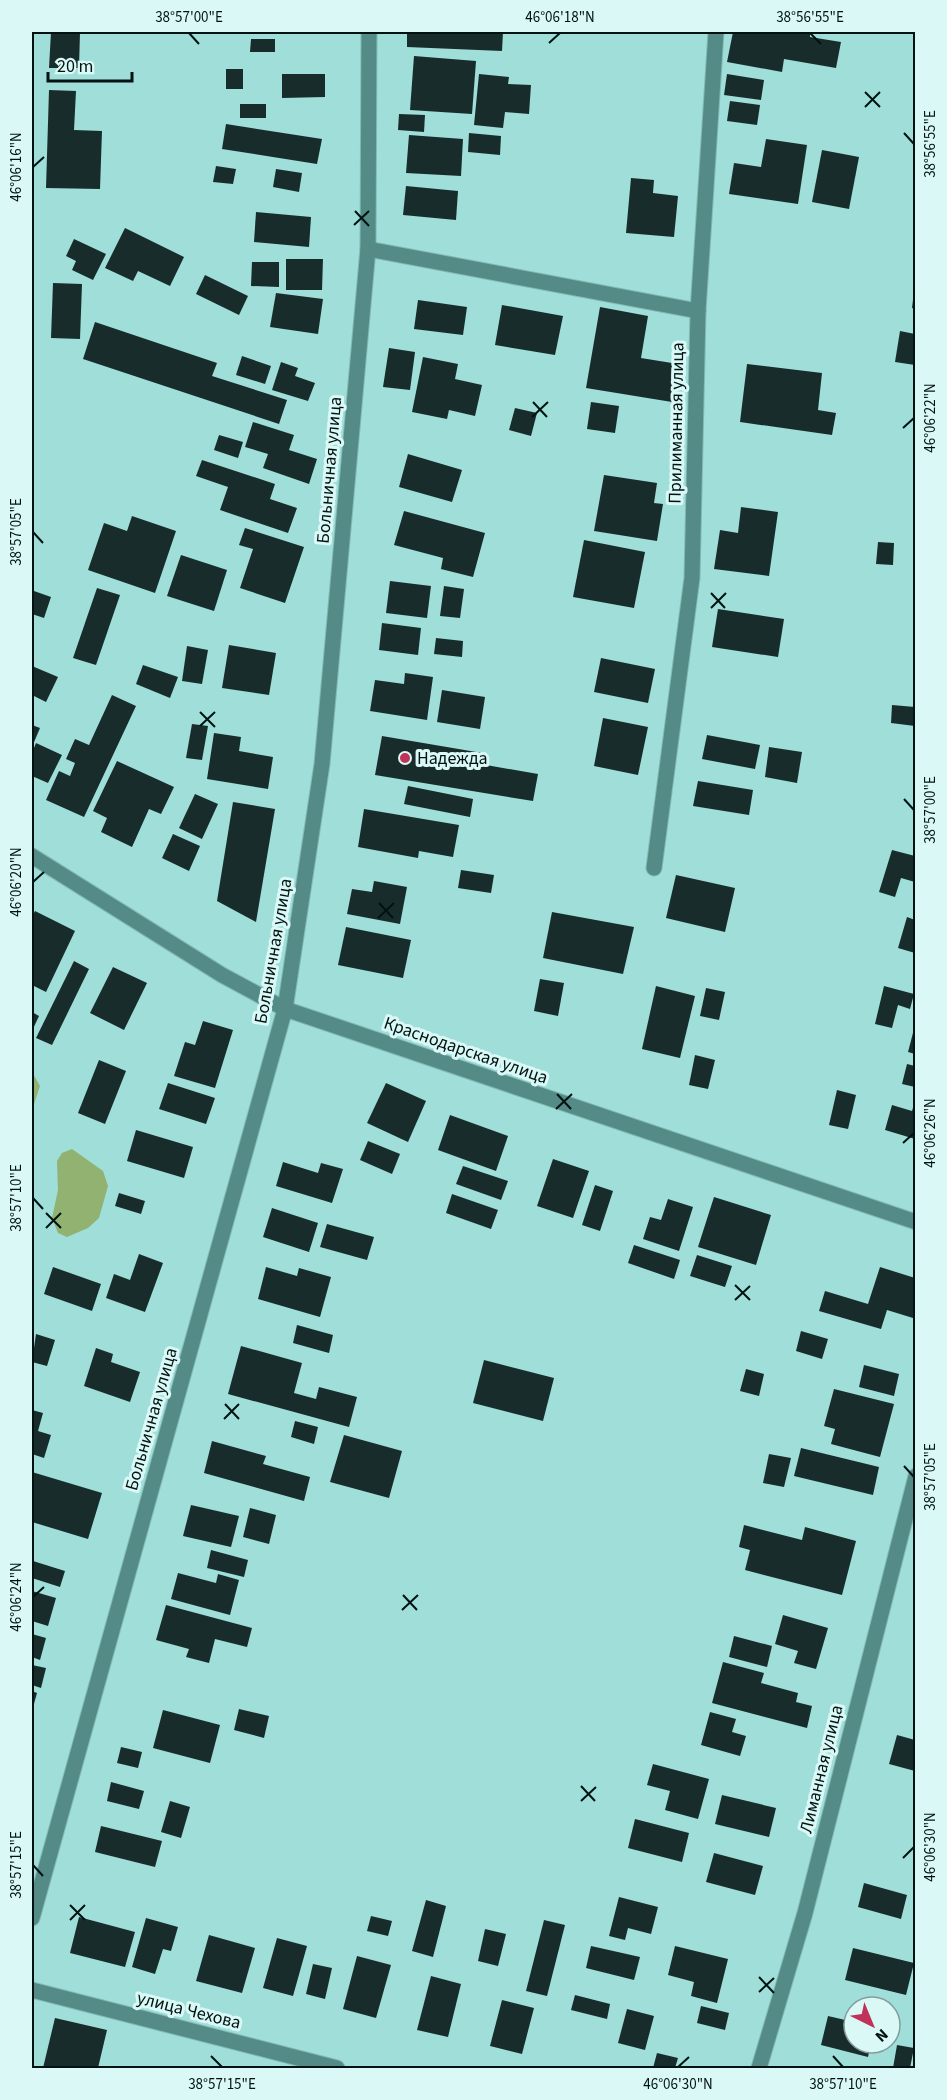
<svg xmlns="http://www.w3.org/2000/svg" width="947" height="2100" font-family="'Source Sans 3',sans-serif">
<rect width="100%" height="100%" fill="#9fded9"/>
<g fill="#91b270">
<polygon points="32,1072 40,1086 32,1110"/>
<polygon points="72,1149 103,1171 108,1186 99,1218 88,1228 67,1237 58,1233 52,1218 58,1190 57,1161 62,1153"/>
</g>
<g fill="#182d2b">
<polygon points="51,32 80,32 79,68 49,68"/>
<rect x="267" y="32" width="28" height="2"/>
<polygon points="407,32 503,32 502,51 407,47"/>
<polygon points="733,32 810,32 810,37 841,42 836,68 784,59 782,72 727,62"/>
<polygon points="251,39 275,39 275,52 250,52"/>
<polygon points="414,56 476,61 472,114 410,110"/>
<rect x="226" y="69" width="17" height="20"/>
<polygon points="282,74 325,74 325,97 282,98"/>
<polygon points="479,74 509,77 508,84 531,85 529,114 505,112 503,128 474,125"/>
<polygon points="727,74 764,80 761,100 724,95"/>
<polygon points="49,90 76,91 74,130 102,131 100,189 46,188"/>
<polygon points="730,101 760,105 757,125 727,121"/>
<rect x="240" y="104" width="26" height="14"/>
<polygon points="399,114 425,115 424,132 398,130"/>
<polygon points="226,124 322,139 317,164 222,149"/>
<polygon points="469,133 501,136 500,155 468,152"/>
<polygon points="409,135 463,139 461,176 406,173"/>
<polygon points="766,139 807,145 798,204 729,194 734,163 761,167"/>
<polygon points="822,150 859,157 849,209 812,202"/>
<polygon points="216,166 236,169 233,184 213,182"/>
<polygon points="276,169 302,173 299,192 273,187"/>
<polygon points="631,178 654,180 653,193 678,196 674,237 626,233"/>
<polygon points="406,186 458,191 456,220 403,215"/>
<polygon points="256,212 311,217 309,247 254,242"/>
<polygon points="125,228 184,257 170,286 138,271 133,281 105,268"/>
<polygon points="74,239 106,254 93,280 72,270 76,261 66,256"/>
<polygon points="286,259 323,259 322,290 286,290"/>
<polygon points="252,262 279,262 279,287 251,286"/>
<polygon points="205,275 248,296 239,315 196,294"/>
<polygon points="53,283 82,284 80,339 51,338"/>
<polygon points="914,292 915,292 915,309 912,308"/>
<polygon points="276,293 323,299 318,334 270,327"/>
<polygon points="418,300 467,307 463,335 414,329"/>
<polygon points="502,305 563,316 555,355 495,345"/>
<polygon points="600,307 648,316 641,358 678,364 672,402 586,388"/>
<polygon points="95,322 217,363 212,376 287,400 279,424 83,359"/>
<polygon points="900,331 915,334 915,365 895,362"/>
<polygon points="389,348 415,352 410,390 383,387"/>
<polygon points="242,356 271,366 265,384 236,375"/>
<polygon points="423,357 458,364 455,379 482,385 475,416 449,410 447,419 412,412"/>
<polygon points="281,362 298,368 295,376 315,383 308,401 272,390"/>
<polygon points="747,364 822,373 818,410 836,413 832,435 740,422"/>
<polygon points="591,402 619,406 615,433 587,429"/>
<polygon points="515,408 537,413 531,436 509,430"/>
<polygon points="253,422 294,435 289,450 317,459 309,484 263,468 268,454 245,447"/>
<polygon points="219,435 243,442 238,458 214,450"/>
<polygon points="408,454 462,470 452,502 399,487"/>
<polygon points="202,460 275,484 270,499 297,508 288,533 220,510 228,487 196,476"/>
<polygon points="604,475 657,483 654,503 663,504 657,541 594,531"/>
<polygon points="741,507 778,512 769,576 714,569 720,530 738,533"/>
<polygon points="404,511 485,533 473,577 441,569 443,558 394,545"/>
<polygon points="132,516 176,531 155,593 88,570 104,523 127,531"/>
<polygon points="245,528 304,547 285,603 240,588 253,549 239,545"/>
<polygon points="584,540 645,552 634,608 573,597"/>
<polygon points="878,542 894,543 893,565 876,564"/>
<polygon points="181,555 227,570 214,611 167,596"/>
<polygon points="390,581 431,586 427,618 386,613"/>
<polygon points="444,586 464,589 460,618 440,616"/>
<polygon points="97,588 120,595 96,665 73,658"/>
<polygon points="34,591 51,597 44,618 32,614"/>
<polygon points="718,609 784,619 778,657 712,647"/>
<polygon points="382,623 421,628 418,655 379,650"/>
<polygon points="436,638 463,641 462,657 434,654"/>
<polygon points="229,645 276,653 269,695 222,688"/>
<polygon points="187,646 208,650 202,684 182,681"/>
<polygon points="601,658 655,669 648,703 594,692"/>
<polygon points="143,665 178,677 170,698 136,684"/>
<polygon points="32,666 58,677 46,702 32,695"/>
<polygon points="405,673 433,677 427,720 370,711 375,680 404,684"/>
<polygon points="442,690 485,697 480,729 437,722"/>
<polygon points="112,695 136,706 84,817 46,800 59,771 70,776 75,763 66,759 75,739 89,745"/>
<polygon points="892,705 915,707 915,726 891,723"/>
<polygon points="603,718 648,727 638,775 594,766"/>
<polygon points="192,724 208,726 202,760 186,758"/>
<polygon points="32,725 40,728 32,747"/>
<polygon points="214,733 241,737 239,751 273,757 268,789 207,779"/>
<polygon points="707,735 760,745 755,769 702,759"/>
<polygon points="382,736 488,754 486,765 538,774 533,801 375,775"/>
<polygon points="36,743 62,755 48,783 32,776 32,753"/>
<polygon points="769,747 802,752 797,783 765,777"/>
<polygon points="117,761 174,787 161,814 149,809 132,847 101,832 107,818 93,811"/>
<polygon points="698,781 753,790 749,815 693,806"/>
<polygon points="408,786 473,799 470,817 404,804"/>
<polygon points="195,794 218,804 202,839 179,828"/>
<polygon points="233,802 275,809 256,922 217,901"/>
<polygon points="364,809 459,825 453,857 419,851 418,858 358,847"/>
<polygon points="173,834 200,846 189,871 162,858"/>
<polygon points="892,850 915,856 915,882 901,878 895,897 879,892"/>
<polygon points="461,870 494,875 491,893 458,888"/>
<polygon points="676,875 735,888 725,932 666,918"/>
<polygon points="374,881 407,887 400,924 347,914 352,889 372,892"/>
<polygon points="35,911 75,931 46,992 32,985 32,917"/>
<polygon points="552,912 634,927 623,974 543,958"/>
<polygon points="907,917 915,920 915,953 898,948"/>
<polygon points="346,927 411,940 403,978 338,965"/>
<polygon points="74,961 89,969 52,1045 36,1038"/>
<polygon points="113,967 147,983 124,1030 90,1013"/>
<polygon points="540,979 564,983 558,1016 534,1011"/>
<polygon points="656,986 695,996 680,1058 642,1049"/>
<polygon points="884,986 914,994 910,1009 898,1005 892,1028 875,1024"/>
<polygon points="706,988 725,992 719,1020 700,1016"/>
<polygon points="32,1012 39,1016 32,1031"/>
<polygon points="203,1021 233,1030 215,1088 174,1076 185,1042 195,1045"/>
<polygon points="914,1029 915,1029 915,1054 908,1052"/>
<polygon points="695,1055 715,1060 708,1089 689,1085"/>
<polygon points="99,1060 126,1071 105,1124 78,1113"/>
<polygon points="907,1064 915,1066 915,1087 902,1084"/>
<polygon points="168,1083 215,1098 206,1124 159,1109"/>
<polygon points="386,1083 426,1101 408,1142 367,1123"/>
<polygon points="837,1090 856,1095 848,1129 829,1125"/>
<polygon points="915,1101 915,1139 885,1130 892,1105 912,1111"/>
<polygon points="450,1115 508,1136 496,1171 438,1150"/>
<polygon points="136,1130 193,1147 184,1178 127,1161"/>
<polygon points="368,1141 400,1154 392,1174 360,1160"/>
<polygon points="553,1159 589,1171 573,1218 537,1206"/>
<polygon points="283,1162 318,1173 321,1163 343,1169 332,1203 276,1186"/>
<polygon points="463,1166 508,1181 501,1200 456,1184"/>
<polygon points="595,1185 613,1191 600,1231 582,1225"/>
<polygon points="119,1193 145,1201 141,1214 115,1206"/>
<polygon points="452,1194 498,1210 491,1229 446,1213"/>
<polygon points="714,1197 771,1215 756,1265 698,1247"/>
<polygon points="668,1199 693,1207 679,1251 643,1239 650,1217 661,1220"/>
<polygon points="272,1208 318,1223 309,1252 263,1237"/>
<polygon points="327,1224 374,1237 367,1260 320,1247"/>
<polygon points="634,1245 680,1260 674,1279 628,1263"/>
<polygon points="139,1254 163,1263 145,1312 106,1298 114,1274 130,1280"/>
<polygon points="697,1255 732,1266 725,1287 690,1276"/>
<polygon points="53,1267 101,1284 92,1311 44,1294"/>
<polygon points="266,1267 297,1276 299,1268 331,1277 320,1317 258,1299"/>
<polygon points="880,1267 915,1278 915,1309 913,1318 887,1310 881,1329 819,1311 825,1291 868,1304"/>
<polygon points="297,1325 333,1335 329,1353 293,1343"/>
<polygon points="801,1331 828,1339 822,1359 796,1351"/>
<polygon points="36,1334 55,1340 47,1366 32,1362"/>
<polygon points="241,1346 302,1363 294,1393 316,1399 319,1387 357,1397 349,1427 228,1394"/>
<polygon points="96,1348 113,1354 111,1362 140,1372 130,1402 84,1386"/>
<polygon points="484,1360 554,1378 543,1421 473,1403"/>
<polygon points="864,1365 899,1374 894,1396 859,1387"/>
<polygon points="746,1369 764,1374 759,1396 740,1391"/>
<polygon points="834,1389 894,1404 880,1457 831,1444 835,1429 824,1426"/>
<polygon points="32,1410 43,1413 38,1431 51,1435 44,1458 32,1454"/>
<polygon points="295,1421 318,1427 314,1444 291,1437"/>
<polygon points="344,1435 402,1451 389,1498 330,1482"/>
<polygon points="212,1441 266,1456 263,1464 310,1477 304,1501 204,1473"/>
<polygon points="801,1448 879,1467 873,1495 794,1476"/>
<polygon points="769,1454 791,1458 784,1487 763,1483"/>
<polygon points="32,1472 102,1493 88,1539 32,1522"/>
<polygon points="191,1505 239,1516 231,1547 183,1536"/>
<polygon points="250,1508 276,1515 269,1544 243,1537"/>
<polygon points="744,1525 802,1540 805,1527 856,1541 842,1595 745,1570 750,1550 739,1547"/>
<polygon points="211,1550 248,1560 244,1577 207,1568"/>
<polygon points="33,1561 65,1571 60,1587 32,1578"/>
<polygon points="178,1573 216,1583 218,1574 239,1580 230,1615 171,1599"/>
<polygon points="32,1591 56,1598 48,1626 32,1621"/>
<polygon points="166,1605 252,1628 247,1647 215,1639 209,1663 186,1657 189,1649 156,1640"/>
<polygon points="783,1615 828,1628 816,1669 794,1663 798,1651 775,1644"/>
<polygon points="32,1634 46,1638 40,1660 32,1657"/>
<polygon points="734,1636 772,1646 767,1667 729,1657"/>
<polygon points="723,1662 764,1673 761,1683 798,1693 796,1702 812,1706 807,1728 712,1703"/>
<polygon points="32,1665 46,1668 41,1688 32,1685"/>
<polygon points="32,1691 37,1693 32,1711"/>
<polygon points="239,1709 269,1716 264,1738 234,1730"/>
<polygon points="163,1710 220,1725 210,1763 153,1748"/>
<polygon points="710,1712 736,1719 732,1732 746,1736 740,1756 701,1745"/>
<polygon points="897,1735 915,1740 915,1771 889,1764"/>
<polygon points="121,1747 142,1752 138,1768 117,1763"/>
<polygon points="653,1764 709,1779 698,1819 665,1810 670,1791 647,1785"/>
<polygon points="111,1782 144,1791 139,1809 107,1801"/>
<polygon points="722,1795 776,1808 769,1837 715,1824"/>
<polygon points="170,1801 190,1807 181,1838 161,1832"/>
<polygon points="635,1819 689,1833 682,1862 628,1848"/>
<polygon points="101,1826 162,1841 155,1867 95,1852"/>
<polygon points="714,1853 763,1866 755,1895 706,1882"/>
<polygon points="864,1883 907,1895 901,1919 858,1907"/>
<polygon points="619,1897 658,1907 651,1934 628,1928 625,1940 609,1936"/>
<polygon points="426,1900 446,1906 433,1957 412,1951"/>
<polygon points="371,1916 392,1921 388,1936 367,1931"/>
<polygon points="79,1917 135,1932 125,1967 70,1953"/>
<polygon points="146,1918 178,1927 171,1951 163,1949 155,1974 132,1967"/>
<polygon points="544,1920 565,1925 547,1996 526,1991"/>
<polygon points="485,1929 506,1934 498,1966 478,1961"/>
<polygon points="209,1935 255,1948 242,1993 196,1981"/>
<polygon points="277,1938 307,1946 293,1996 263,1988"/>
<polygon points="591,1946 640,1957 634,1980 586,1968"/>
<polygon points="675,1946 728,1959 717,2003 691,1996 694,1982 668,1975"/>
<polygon points="853,1948 914,1963 906,1995 845,1980"/>
<polygon points="357,1956 391,1965 376,2018 343,2009"/>
<polygon points="313,1964 332,1968 325,1999 306,1994"/>
<polygon points="431,1976 461,1984 448,2037 417,2030"/>
<polygon points="575,1995 610,2004 607,2019 571,2010"/>
<polygon points="502,2000 534,2008 522,2054 490,2046"/>
<polygon points="701,2006 729,2013 725,2030 697,2023"/>
<polygon points="627,2009 654,2016 645,2050 618,2043"/>
<polygon points="828,2016 854,2022 854,2043 871,2043 868,2057 821,2045"/>
<polygon points="55,2018 107,2030 98,2068 43,2068"/>
<polygon points="897,2045 914,2048 910,2068 893,2068"/>
<polygon points="657,2053 678,2058 675,2068 653,2068"/>
</g>
<g fill="none" stroke-linecap="round" stroke-linejoin="round">
<defs>
<g id="minor">
<polyline points="368,249 698,311"/>
<polyline points="32,856 222,975 285,1009 916,1222"/>
<polyline points="654,868 692,578 698,311 716,32"/>
<polyline points="32,1918 285,1009 322,764 368,249 369,32"/>
<polyline points="32,1990 337,2068"/>
<polyline points="759,2068 805,1913 916,1476"/>
</g>
</defs>
<use href="#minor" stroke="#82b9b5" stroke-width="17"/>
<use href="#minor" stroke="#548b87" stroke-width="15"/>
</g>
<path fill="none" stroke="#001312" stroke-width="2" d="M189 33 199 44M810 33 821 44M549 43 560 33M865 92 880 107M865 107 880 92M904 133 914 144M33 167 44 157M355 211 369 226M354 225 369 211M533 402 547 417M532 417 548 402M903 428 914 418M33 532 43 543M711 593 725 608M711 608 726 593M200 712 215 727M200 726 215 712M904 799 914 810M33 882 44 872M379 903 393 918M378 918 394 903M557 1094 571 1109M556 1109 572 1094M903 1143 914 1133M33 1198 43 1209M46 1213 61 1228M46 1228 61 1213M735 1285 750 1300M735 1300 750 1286M225 1404 239 1419M224 1419 239 1404M904 1466 914 1477M403 1595 417 1610M33 1597 44 1587M402 1610 418 1595M581 1786 595 1801M581 1801 596 1787M903 1858 914 1847M33 1865 43 1876M70 1905 85 1920M70 1920 85 1905M759 1977 774 1993M759 1992 774 1978M211 2056 222 2067M833 2056 843 2067M678 2067 689 2057"/>
<circle fill="#c13258" stroke="#daf8f6" stroke-width="2" cx="405" cy="758" r="6"/>
<g text-anchor="middle" stroke-width="6" stroke-linejoin="round" paint-order="stroke">
<g font-size="18" fill="#001312" stroke="#daf8f6">
<text transform="translate(676 423) rotate(-89)" y="6">Прилиманная улица</text>
<text transform="translate(329 470) rotate(-85)" y="6">Больничная улица</text>
<text transform="translate(273 951) rotate(-80)" y="6">Больничная улица</text>
<text transform="translate(466 1050) rotate(19)" y="6">Краснодарская улица</text>
<text transform="translate(151 1419) rotate(-74)" y="6">Больничная улица</text>
<text transform="translate(821 1769) rotate(-76)" y="6">Лиманная улица</text>
<text transform="translate(189 2010) rotate(14)" y="6">улица Чехова</text>
</g>
<g font-size="18" fill="#001312" stroke="#daf8f6" text-anchor="start">
<text x="417" y="764">Надежда</text>
</g>
</g>
<rect width="947" height="2100" fill="none" stroke="#daf8f6" stroke-width="66"/>
<g transform="translate(872 2025) rotate(137)"><circle r="28" fill="#daf8f6" stroke="#839c9b" stroke-width="1.5"/>
<path d="M0-4.5L10 22L0 15L-10 22Z" fill="#c13258"/>
<text y="-9" font-size="16" font-weight="bold" text-anchor="middle" fill="#001312">N</text>
</g>
<path d="M48 72v9h84v-9" fill="none" stroke="#001312" stroke-width="3"/>
<text x="57" y="72" font-size="18" fill="#001312" stroke="#daf8f6" stroke-width="4.5" paint-order="stroke">20 m</text>
<rect x="33" y="33" width="881" height="2034" fill="none" stroke="#001312" stroke-width="2"/>
<g font-size="15" text-anchor="middle" fill="#001312">
<text x="189" y="22">38°57'00"E</text>
<text x="560" y="22">46°06'18"N</text>
<text x="810" y="22">38°56'55"E</text>
<text transform="translate(930 144) rotate(-90)" y="5">38°56'55"E</text>
<text transform="translate(16 167) rotate(-90)" y="5">46°06'16"N</text>
<text transform="translate(930 418) rotate(-90)" y="5">46°06'22"N</text>
<text transform="translate(16 532) rotate(-90)" y="5">38°57'05"E</text>
<text transform="translate(930 810) rotate(-90)" y="5">38°57'00"E</text>
<text transform="translate(16 882) rotate(-90)" y="5">46°06'20"N</text>
<text transform="translate(930 1133) rotate(-90)" y="5">46°06'26"N</text>
<text transform="translate(16 1198) rotate(-90)" y="5">38°57'10"E</text>
<text transform="translate(930 1477) rotate(-90)" y="5">38°57'05"E</text>
<text transform="translate(16 1597) rotate(-90)" y="5">46°06'24"N</text>
<text transform="translate(930 1847) rotate(-90)" y="5">46°06'30"N</text>
<text transform="translate(16 1865) rotate(-90)" y="5">38°57'15"E</text>
<text x="222" y="2089">38°57'15"E</text>
<text x="678" y="2089">46°06'30"N</text>
<text x="843" y="2089">38°57'10"E</text>
</g>
</svg>
